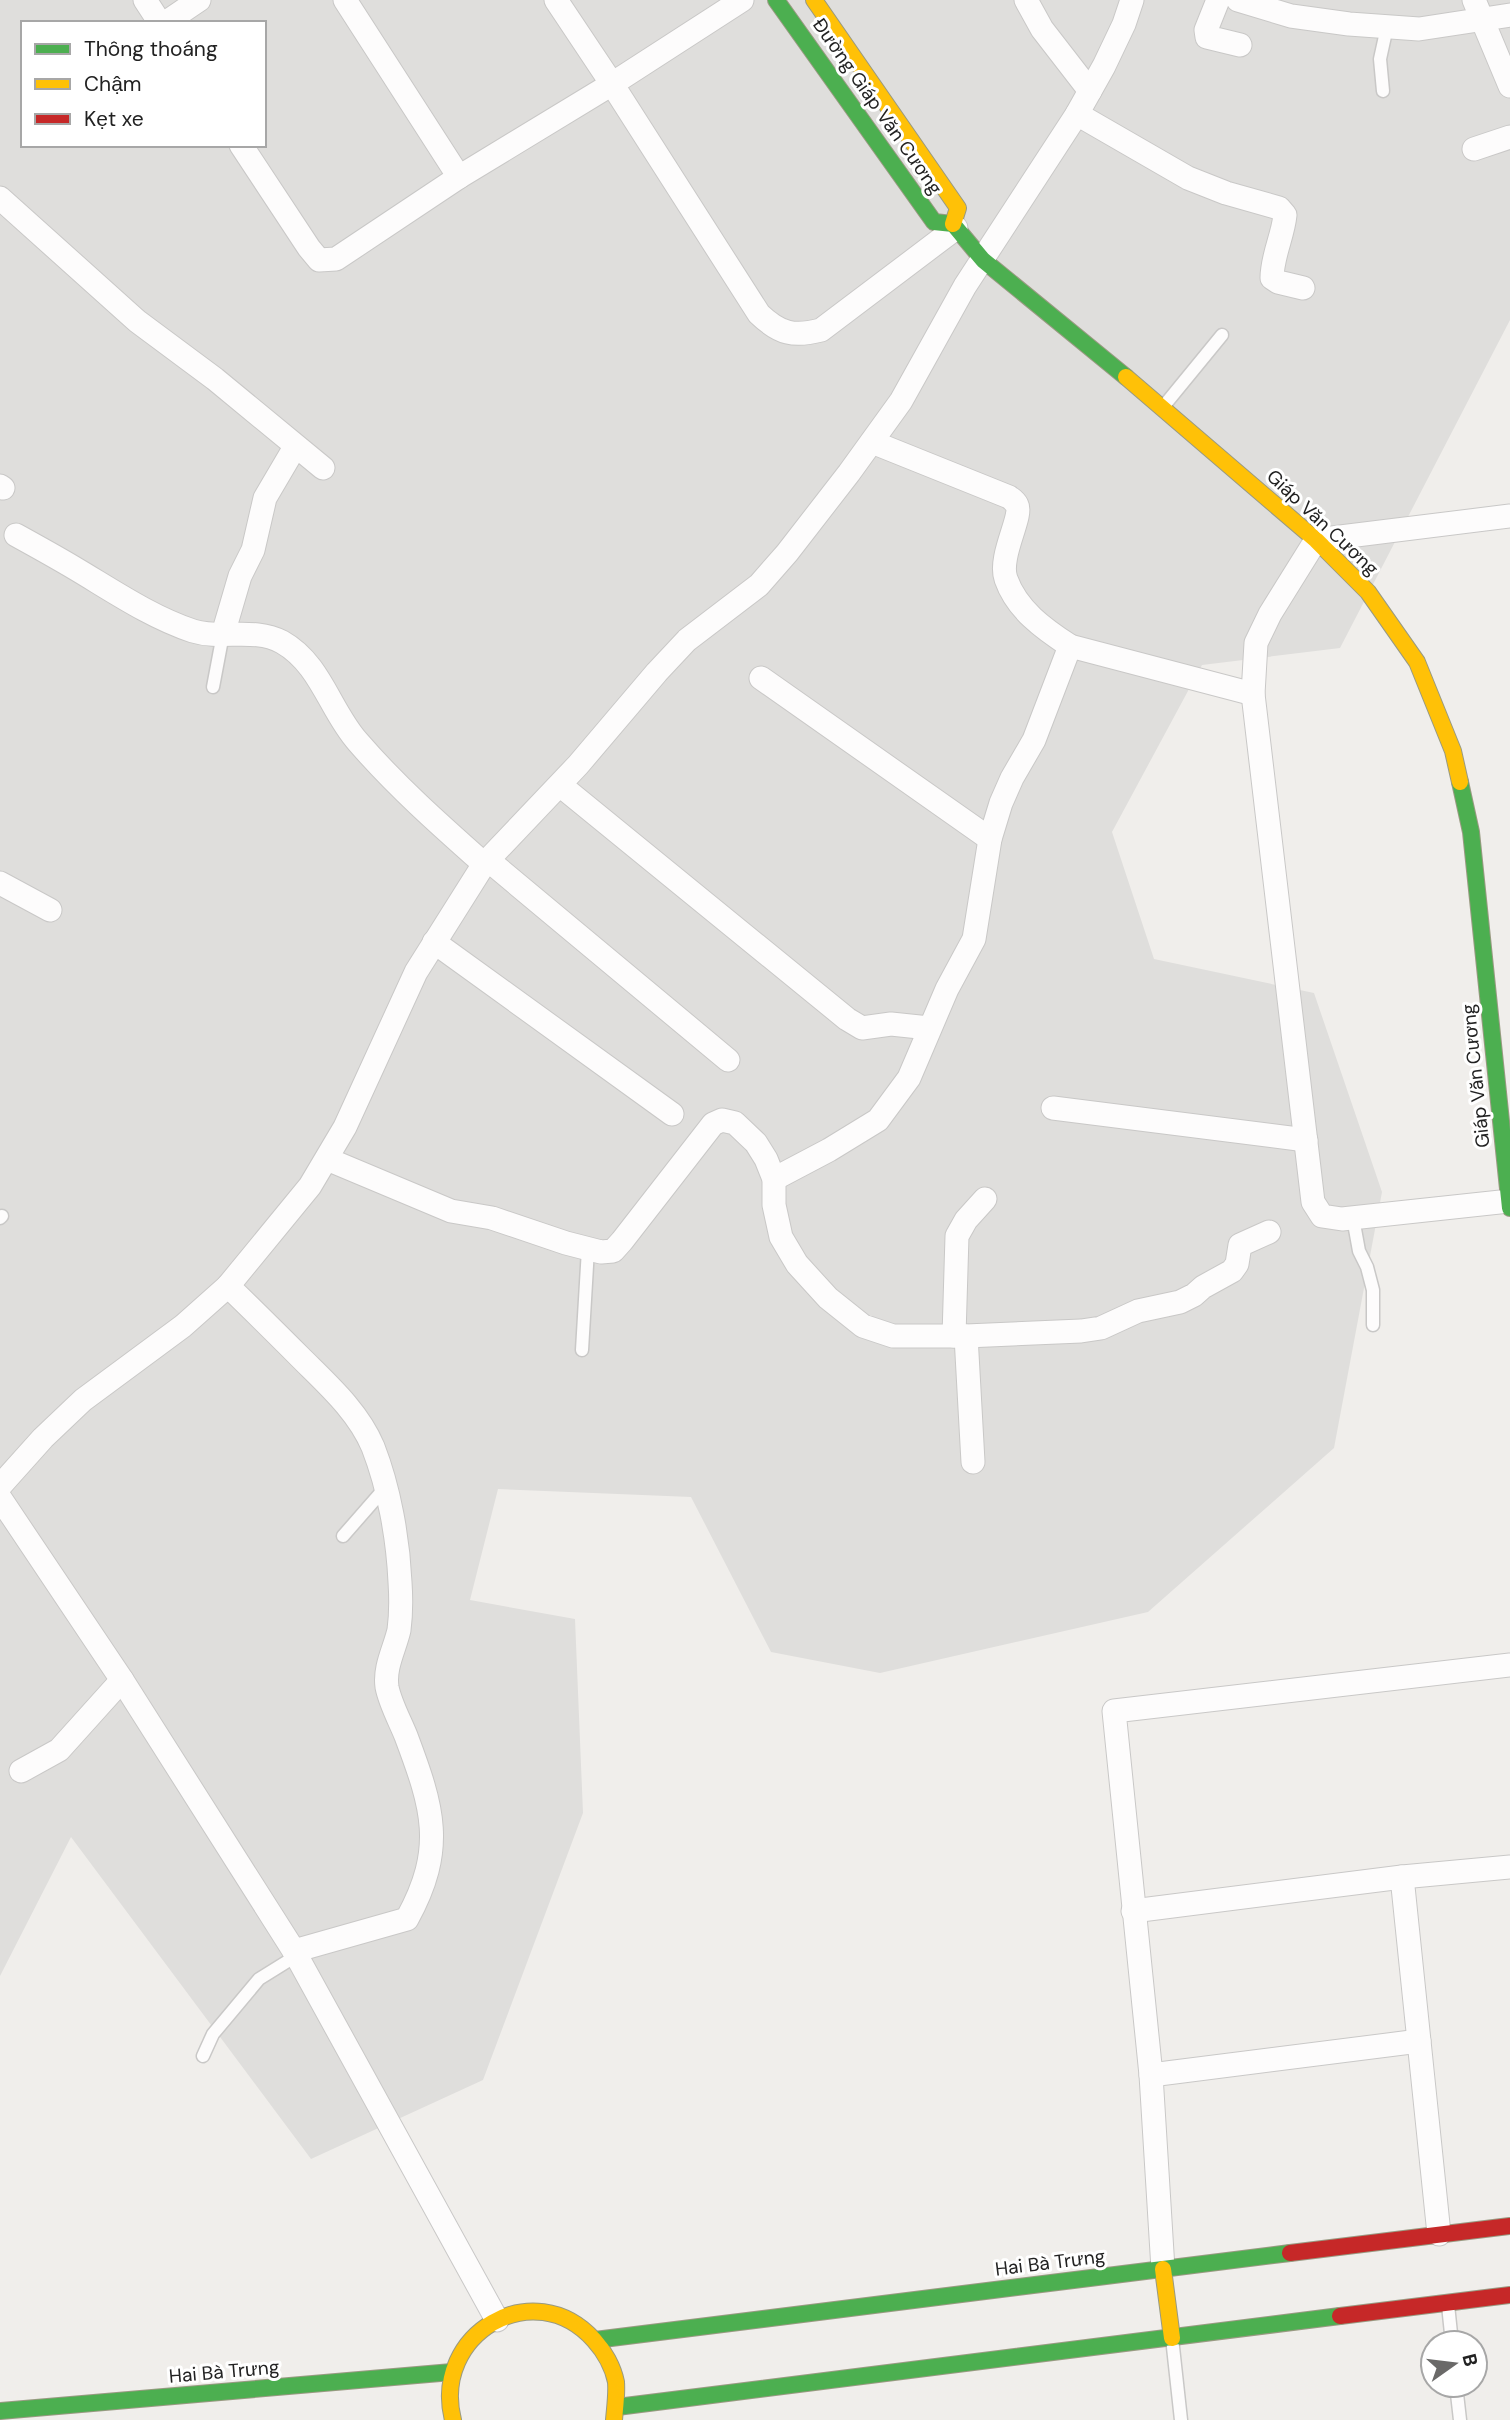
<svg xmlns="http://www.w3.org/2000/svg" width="1510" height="2420" font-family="'DM Sans',sans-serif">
<rect width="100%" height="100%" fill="#f0eeeb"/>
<path fill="#dfdedc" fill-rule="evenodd" d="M0 0H1510V320L1340 648 1202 665 1112 832 1154 959 1314 993 1382 1192 1334 1448 1148 1612 880 1673 771 1652 691 1497 498 1489 470 1600 575 1619 583 1813 483 2080 311 2159 71 1837 0 1976ZM23 23H264V145H23Z"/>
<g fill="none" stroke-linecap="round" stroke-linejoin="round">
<defs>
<g id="lane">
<polyline points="1383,91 1380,59 1387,27"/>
<polyline points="1163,407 1222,335"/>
<polyline points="213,687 223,634"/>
<polyline points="0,1218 2,1216"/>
<polyline points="1353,1218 1359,1251 1367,1267 1373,1290 1373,1325"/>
<polyline points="582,1350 588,1249"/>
<polyline points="343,1536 385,1488"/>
<polyline points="203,2056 213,2034 259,1979 296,1956"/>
<polyline points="1448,2305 1452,2343"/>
<polyline points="1172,2338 1181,2420"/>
<polyline points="1456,2385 1460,2420"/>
</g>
<g id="street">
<polyline points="145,0 160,23"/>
<polyline points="345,0 459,177"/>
<path d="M556 0 612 84 759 314C780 334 794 337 821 330L956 228"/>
<polyline points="1026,0 1042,29 1090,91"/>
<polyline points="1218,0 1206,30 1207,37 1240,45"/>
<polyline points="1238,0 1291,16 1349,24 1419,29 1510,15"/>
<polyline points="1474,0 1510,86"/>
<polyline points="165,23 199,0"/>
<path d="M1077 114 1188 178 1226 193 1279 208 1285 215C1283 236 1272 256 1272 278L1278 282 1303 288"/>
<polyline points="241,145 309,248 319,260 336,259 459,177 612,84 742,0"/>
<polyline points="1474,149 1510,137"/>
<polyline points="0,198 137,321 215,379 323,468"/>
<path d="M872 442 1009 497C1012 499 1016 503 1017 505 1023 516 998 557 1006 579 1017 610 1044 629 1070 646L1253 694"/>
<polyline points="0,486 3,488"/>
<polyline points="1510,516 1316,540 1270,614 1256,643 1253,694 1313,1202 1322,1216 1342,1219 1510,1201"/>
<path d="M16 535C36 546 56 557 76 569 113 591 151 617 193 631 222 640 254 627 282 642 321 664 330 711 358 742 396 786 440 825 484 864"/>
<polyline points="223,634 240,576 253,550 265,498 295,447"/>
<polyline points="761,678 990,839"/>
<polyline points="560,785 847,1019 862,1028 891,1024 929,1028"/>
<polyline points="488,860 728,1060"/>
<polyline points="0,883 50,910"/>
<polyline points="434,942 672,1114"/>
<polyline points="1053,1108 1306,1140"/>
<polyline points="327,1159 451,1211 492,1218 566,1243 601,1252 613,1251 622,1241 713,1124 722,1120 735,1123 756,1143 766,1159 774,1179 774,1205 781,1237 797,1264 828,1298 863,1326 893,1336 966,1336 1081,1331 1101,1328 1138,1311 1180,1302 1194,1295 1203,1287 1232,1271 1237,1264 1240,1245 1269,1232"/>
<polyline points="774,1179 829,1150 878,1120 909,1078 947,989 974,939 990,839 1001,803 1012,778 1034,740 1070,646"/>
<path d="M228 1286C252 1309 276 1333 300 1357 326 1383 358 1411 373 1447 389 1488 398 1538 400 1582 401 1597 401 1615 399 1630 395 1648 384 1667 387 1687 390 1703 400 1721 406 1736 433 1808 446 1848 407 1919L294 1951"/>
<polyline points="954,1336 957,1236 966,1220 985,1199"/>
<polyline points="966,1336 973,1462"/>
<polyline points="0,1486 43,1438 83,1400 183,1326 228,1286 310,1186 345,1127 416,972 484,864 578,765 657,672 687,640 759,585 787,553 849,473 901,401 965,286 1077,114 1104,66 1124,24 1132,0"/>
<polyline points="0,1498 122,1680 294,1951 497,2320"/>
<polyline points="21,1771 59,1750 122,1680"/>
<polyline points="1402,1877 1439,2234"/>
<polyline points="1133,1911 1402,1877 1510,1867"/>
<polyline points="1151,2075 1419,2041"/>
<polyline points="1163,2269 1151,2075 1114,1711 1510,1665"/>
</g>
<g id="fast">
<polyline points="776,0 934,222 953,224 983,260 1126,377"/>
<polyline points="1460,782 1471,832 1510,1208"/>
<polyline points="595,2340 1290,2253"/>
<polyline points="617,2407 1340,2316"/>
<polyline points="0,2411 452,2372"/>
</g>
<g id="slow">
<polyline points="814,0 958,208 953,224"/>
<polyline points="1126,377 1316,540 1368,592 1417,662 1453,751 1460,782"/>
<polyline points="1163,2269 1172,2338"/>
<path d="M453 2420C431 2334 534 2273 594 2340 604 2351 613 2367 616 2382 617 2394 615 2408 614 2420"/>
</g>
<g id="jam">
<polyline points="1290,2253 1510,2226"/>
<polyline points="1340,2316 1510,2295"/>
</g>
</defs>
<use href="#lane" stroke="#c9c8c7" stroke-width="15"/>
<use href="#street" stroke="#c9c8c7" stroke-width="25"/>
<use href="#fast" stroke="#999a82" stroke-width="18"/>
<use href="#slow" stroke="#999a82" stroke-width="18"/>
<use href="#jam" stroke="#999a82" stroke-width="18"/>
<use href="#lane" stroke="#fdfcfc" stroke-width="12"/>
<use href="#street" stroke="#fdfcfc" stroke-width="23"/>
<use href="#fast" stroke="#4caf50" stroke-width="16"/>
<use href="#slow" stroke="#ffc107" stroke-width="16"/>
<use href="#jam" stroke="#c62828" stroke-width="16"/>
</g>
<g text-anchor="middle" stroke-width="6" stroke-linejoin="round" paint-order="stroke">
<g font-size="19" fill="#222" stroke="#fff">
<text transform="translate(878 106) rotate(55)" y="7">Đường Giáp Văn Cương</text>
<text transform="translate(1323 522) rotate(43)" y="7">Giáp Văn Cương</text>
<text transform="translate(1475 1076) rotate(-96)" y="7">Giáp Văn Cương</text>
<text transform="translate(1050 2262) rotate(-7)" y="7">Hai Bà Trưng</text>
<text transform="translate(224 2371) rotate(-5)" y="7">Hai Bà Trưng</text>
</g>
</g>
<rect x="21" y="21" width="245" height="126" fill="#ffffff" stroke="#a7a7a7" stroke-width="2"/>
<rect x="35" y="44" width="35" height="10" fill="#4caf50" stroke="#a7a7a7" stroke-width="2"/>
<text x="84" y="56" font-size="21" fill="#222222">Thông thoáng</text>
<rect x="35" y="79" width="35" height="10" fill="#ffc107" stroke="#a7a7a7" stroke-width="2"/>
<text x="84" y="91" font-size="21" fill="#222222">Chậm</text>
<rect x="35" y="114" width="35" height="10" fill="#c62828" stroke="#a7a7a7" stroke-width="2"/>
<text x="84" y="126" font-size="21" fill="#222222">Kẹt xe</text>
<g transform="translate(1454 2364) rotate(76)"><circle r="33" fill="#ffffff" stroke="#a7a7a7" stroke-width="2"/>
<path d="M0-5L12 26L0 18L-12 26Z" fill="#6a6968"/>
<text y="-10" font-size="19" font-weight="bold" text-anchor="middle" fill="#222222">B</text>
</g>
</svg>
